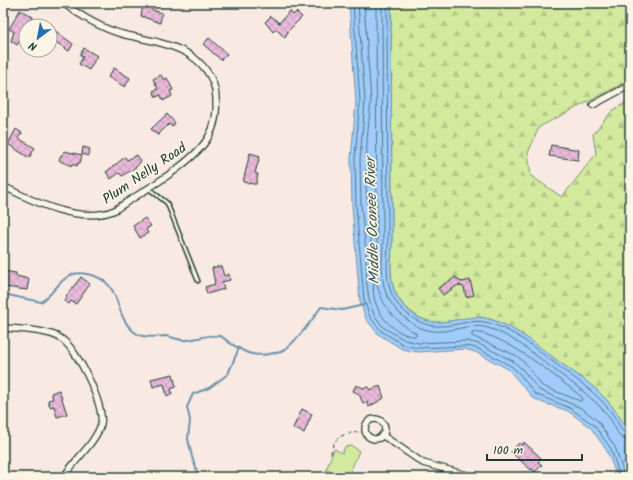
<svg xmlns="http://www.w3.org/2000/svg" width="633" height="480" font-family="Kalam,sans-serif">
<defs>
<pattern id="forest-firs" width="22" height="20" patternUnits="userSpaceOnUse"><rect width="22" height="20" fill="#d3e99e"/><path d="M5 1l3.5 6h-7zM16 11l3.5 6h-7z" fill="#b5c989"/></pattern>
<pattern id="building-cross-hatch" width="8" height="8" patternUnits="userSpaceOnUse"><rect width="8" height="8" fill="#eab9d9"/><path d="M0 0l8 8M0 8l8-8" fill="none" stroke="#c8a0bb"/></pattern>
</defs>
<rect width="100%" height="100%" fill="#f8e9e3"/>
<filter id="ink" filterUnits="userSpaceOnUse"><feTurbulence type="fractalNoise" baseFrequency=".025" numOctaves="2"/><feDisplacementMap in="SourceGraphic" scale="8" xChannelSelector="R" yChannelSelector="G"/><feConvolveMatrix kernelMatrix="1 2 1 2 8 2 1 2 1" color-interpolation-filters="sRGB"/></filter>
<g filter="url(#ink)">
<path fill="url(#forest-firs)" stroke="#799369" d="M391 3H630V80L539 127 528 153 531 176 562 197 596 154 593 134 612 111 630 100V436C623 423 616 411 607 400 593 385 576 374 559 362 540 348 520 331 498 322 478 313 462 320 442 322 432 323 422 320 414 314 388 295 390 275 392 246Z"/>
<polygon fill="#d3e99e" stroke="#799369" points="352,446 359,451 348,477 342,477 326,470 334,449 342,453 345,447"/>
<path fill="#9fccfa" stroke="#6c93ab" d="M349 3H391L392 246C390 275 388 295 413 314 422 320 431 323 442 322 458 321 472 314 489 319 515 326 538 346 559 362 573 372 588 381 600 393 611 404 624 420 629 435 633 445 630 466 630 477H617L607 451 591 428 568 411 541 402 533 398 508 369 475 352 465 349 418 352 402 349 378 334 366 319 360 301 352 206 351 158 356 102Z"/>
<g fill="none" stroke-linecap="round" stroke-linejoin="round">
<g stroke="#527683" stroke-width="1">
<polyline points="353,3 360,101 355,158 356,206 364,300 370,317 381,331 404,345 418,348 466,346 477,348 511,366 519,373 535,394 570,408 594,425 611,449 620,477"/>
<polyline points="358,3 365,101 360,159 361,205 366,252 367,286 369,299 374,315 384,328 405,340 418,343 467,341 479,344 513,361 522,369 539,390 581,408 598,421 615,447 625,477"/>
<polyline points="364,3 371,101 367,140 366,186 372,257 374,259 376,257 377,246 376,3"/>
<path d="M382 3 383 246C381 278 380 300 409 321 419 329 430 332 443 331 458 330 472 323 488 328 515 336 541 360 564 377 582 390 598 402 611 420 616 428 619 441 630 441"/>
<path d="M387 3 388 246C386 274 385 298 410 316 420 323 429 327 441 326 458 326 472 318 489 323 517 331 542 354 565 371 584 385 601 397 614 416 618 422 623 436 630 436"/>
<path d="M374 284H377C382 307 396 322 416 333V336C392 337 369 306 374 284Z"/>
<path d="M473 332C504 333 557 378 582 397V400L580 401 542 386 527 365 517 356 472 336Z"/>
</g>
<g stroke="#6c93ab" stroke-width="2">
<path d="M3 294 41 302C58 291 62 269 87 274 124 281 112 312 132 330 142 340 153 336 166 336 173 337 180 341 187 340 197 339 210 334 220 336 223 337 227 341 230 343 245 352 251 357 269 354 273 353 278 353 281 352 294 345 313 319 321 307L342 310 364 305"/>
<polyline points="199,477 192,457 188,439 190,420 187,407 193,394 209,388 228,374 239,348"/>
</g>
</g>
<g fill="url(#building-cross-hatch)" stroke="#1f3d34">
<polygon points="143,5 152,7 152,10 162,13 160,23 141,16"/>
<polygon points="20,10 33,17 23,34 26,37 22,43 19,42 17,45 11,41 14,32 9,29"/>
<polygon points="290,11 293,15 296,12 302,17 288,31 285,38 276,29 273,32 265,22 271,16 279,23"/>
<polygon points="50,27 73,44 69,51 50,38"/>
<polygon points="209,38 227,54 221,60 203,44"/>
<polygon points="84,48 97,56 89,70 79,64 83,57 80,55"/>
<polygon points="114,68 130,78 125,87 108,77"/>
<polygon points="161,75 164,80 167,78 173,90 170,91 172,96 163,101 161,95 156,97 153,91 158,89 153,79"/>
<polygon points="167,114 175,123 172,127 169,124 158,135 156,134 151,129"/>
<polygon points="16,129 22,133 18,138 35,148 29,158 8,144"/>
<polygon points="551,145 579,150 578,160 549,156"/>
<polygon points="83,147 90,149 88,156 82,154"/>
<polygon points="64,151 82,155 80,163 78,163 77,166 72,164 72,166 62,162 59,160 61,155 63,155"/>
<polygon points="250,153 260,156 255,173 258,174 256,184 253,184 243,182"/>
<polygon points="137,155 141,161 136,167 122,176 119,173 111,179 106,172 125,157 127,160"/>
<polygon points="145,218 151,226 146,229 148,233 140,238 133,226"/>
<polygon points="221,266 224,276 229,274 230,280 222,282 224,289 207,294 205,287 215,284 212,268"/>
<polygon points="3,271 16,273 16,276 29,279 27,290 5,287 6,282 3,282"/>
<polygon points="81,277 90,284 76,304 71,301 69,304 64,301 67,297 66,296"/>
<polygon points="456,277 459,281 463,282 470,280 474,295 466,297 464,287 458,285 443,295 438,288"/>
<polygon points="173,374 176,387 171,389 172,394 167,396 164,384 153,387 151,379"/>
<polygon points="356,385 364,388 368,387 370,390 380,386 384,398 369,407 367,402 363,403 359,394 353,391"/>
<polygon points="59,390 67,414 57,417 54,406 50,407 48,400 53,399 51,393"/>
<polygon points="302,409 312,414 304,433 293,428"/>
<polygon points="524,442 541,458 538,462 542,465 535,472 532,469 531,470 511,452 519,443 522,445"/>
</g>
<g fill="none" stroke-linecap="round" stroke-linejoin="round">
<defs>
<polyline id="lane" points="148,188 167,203 198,281"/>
<g id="street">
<polyline points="593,105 630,85"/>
<path d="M3 186C34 202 81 225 115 210 142 191 194 164 209 136 216 124 217 110 216 97 215 78 203 62 185 52 165 42 143 39 122 34 100 28 81 16 63 3"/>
<path d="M3 328C18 329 48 330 60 338 77 347 105 406 101 424 95 444 74 460 64 477"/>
<circle cx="375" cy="429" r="10"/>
<polyline points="382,435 423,463 474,477"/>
</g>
</defs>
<use href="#lane" stroke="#1f3d34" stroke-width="5.5"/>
<use href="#street" stroke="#1f3d34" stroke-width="8"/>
<path stroke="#1f3d34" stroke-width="1" stroke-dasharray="4 3" stroke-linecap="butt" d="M331 454C333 435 345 433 362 432"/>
<use href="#lane" stroke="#fcf5e5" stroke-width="2.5"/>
<use href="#street" stroke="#fcf5e5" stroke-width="5.5"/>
</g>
</g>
<g text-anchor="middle" stroke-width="3.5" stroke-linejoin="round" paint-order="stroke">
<g font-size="14" fill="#1f3d34" stroke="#fcf5e5">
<text transform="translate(144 173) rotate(-34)" y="5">Plum Nelly Road</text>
</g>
<g font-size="15" font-style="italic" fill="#395a5c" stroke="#fcf5e5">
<text transform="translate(372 221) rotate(-92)" y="5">Middle Oconee River</text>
</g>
</g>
<rect width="633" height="480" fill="none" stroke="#fcf5e5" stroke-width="16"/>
<rect x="8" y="8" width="617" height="464" fill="none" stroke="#1f3d34" stroke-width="1.5" filter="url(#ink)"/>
<g transform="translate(38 38) rotate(212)"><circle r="19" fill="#fcf5e5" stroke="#a4ab9e"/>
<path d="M0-3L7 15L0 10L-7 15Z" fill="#1f6fb2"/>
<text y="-6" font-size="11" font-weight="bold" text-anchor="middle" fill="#1f3d34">N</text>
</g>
<path d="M487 454v6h95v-6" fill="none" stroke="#1f3d34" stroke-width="2"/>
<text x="493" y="454" font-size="12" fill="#1f3d34" stroke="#fcf5e5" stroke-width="3" paint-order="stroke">100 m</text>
</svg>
